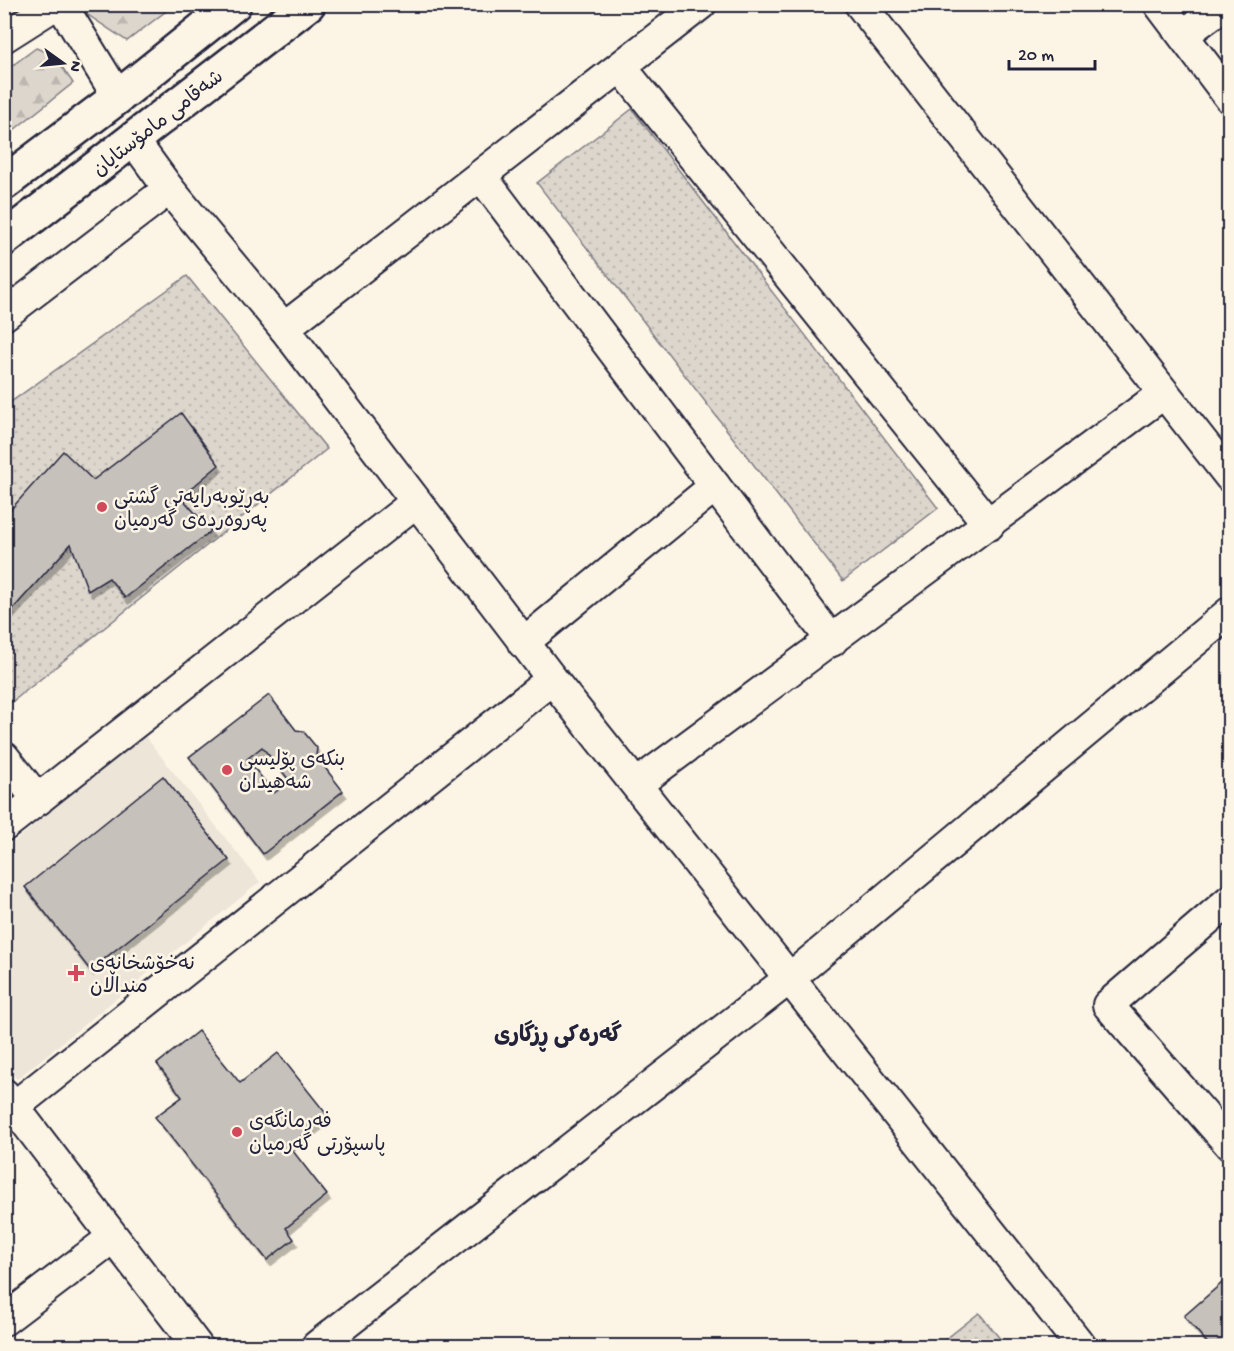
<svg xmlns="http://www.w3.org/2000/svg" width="1234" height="1351" font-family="'Gochi Hand','Playpen Sans Arabic',sans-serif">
<defs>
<pattern id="forest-firs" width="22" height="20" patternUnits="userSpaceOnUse" patternTransform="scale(1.5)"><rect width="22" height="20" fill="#dcd6cc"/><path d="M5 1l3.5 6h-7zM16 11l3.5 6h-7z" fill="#bcb7b0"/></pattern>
<pattern id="park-dots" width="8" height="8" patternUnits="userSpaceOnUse" patternTransform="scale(1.5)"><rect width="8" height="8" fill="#dcd6cc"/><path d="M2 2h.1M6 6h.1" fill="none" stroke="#bcb7b0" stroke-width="1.8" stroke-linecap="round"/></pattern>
<filter id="shadow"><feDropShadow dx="3.5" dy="6" stdDeviation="0" flood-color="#0004"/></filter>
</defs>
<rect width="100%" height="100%" fill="#fcf5e5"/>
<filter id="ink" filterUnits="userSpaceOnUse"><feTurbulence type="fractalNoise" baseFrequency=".0167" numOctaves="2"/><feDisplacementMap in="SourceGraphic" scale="12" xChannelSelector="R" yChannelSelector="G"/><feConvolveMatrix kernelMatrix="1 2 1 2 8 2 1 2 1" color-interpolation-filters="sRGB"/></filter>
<g filter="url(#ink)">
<polygon fill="#ece5d8" points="141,731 260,882 17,1079 5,1064 4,851"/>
<g fill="url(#forest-firs)" stroke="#7f7c84" stroke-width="1.5">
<polygon points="96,5 96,4 174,5 127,41 85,13"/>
<polygon points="36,48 54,55 73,83 5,137 5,71"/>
</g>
<g fill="url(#park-dots)" stroke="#7f7c84" stroke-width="1.5">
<polygon points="632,109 938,508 843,581 537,183"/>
<polygon points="187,276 327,449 12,702 4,693 4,407"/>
<polygon points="979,1313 1006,1346 937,1346"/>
</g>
<g fill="#c6c1bb" stroke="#22223b" stroke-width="1.5" fill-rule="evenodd" filter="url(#shadow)">
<polygon points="181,413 219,465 181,497 211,531 125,598 109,578 88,591 71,544 4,619 4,517 63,451 93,480"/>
<path d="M269 695 296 730 303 731 317 748 316 756 343 791 263 854 189 757ZM262 747 290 781 274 793 247 759Z"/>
<polygon points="163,776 229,860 90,970 25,887"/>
<polygon points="198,1031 240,1083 278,1053 328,1116 289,1146 327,1195 286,1228 294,1239 267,1260 155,1117 182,1097 157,1064"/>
<polygon points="1230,1276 1230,1340 1222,1346 1210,1346 1184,1316"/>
</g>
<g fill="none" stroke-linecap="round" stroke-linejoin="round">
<defs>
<g id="minor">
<polyline points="61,4 118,97"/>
<polyline points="860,4 1230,477"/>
<polyline points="1159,4 1230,98"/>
<polyline points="1183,35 1225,4"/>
<polyline points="4,37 56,4"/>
<polyline points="621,67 989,525"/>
<polyline points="134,141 169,189 284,328 552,679 1081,1346"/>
<polyline points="482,177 832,641"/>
<polyline points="4,315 169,189"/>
<polyline points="284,328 701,4"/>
<polyline points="523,643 715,486"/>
<polyline points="4,757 38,800"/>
<polyline points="637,784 1164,393"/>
<polyline points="4,826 416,502"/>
<polyline points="1230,900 1108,1005 1230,1145"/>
<polyline points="4,1094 197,1346"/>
<polyline points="15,1106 552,679"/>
<polyline points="4,1320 112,1238"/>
<polyline points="317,1346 790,978 1230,612"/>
</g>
<g id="major">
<polyline points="4,183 118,97 234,4"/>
<polyline points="4,239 308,4"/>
</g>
</defs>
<use href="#minor" stroke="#22223b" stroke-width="34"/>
<use href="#major" stroke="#22223b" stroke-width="38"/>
<use href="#minor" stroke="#fcf5e5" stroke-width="30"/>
<use href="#major" stroke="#fcf5e5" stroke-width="33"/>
</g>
</g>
<g fill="#d1495b" stroke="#fcf5e5" stroke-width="2">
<circle cx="102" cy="507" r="6"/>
<circle cx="227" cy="770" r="6"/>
<path d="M73 964h6v6h6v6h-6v6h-6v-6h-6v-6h6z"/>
<circle cx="237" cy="1132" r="6"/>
</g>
<g text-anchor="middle" stroke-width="5" stroke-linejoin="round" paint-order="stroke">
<g font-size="20" fill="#22223b" stroke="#fcf5e5">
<text transform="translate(157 122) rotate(-38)" y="7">شەقامی مامۆستایان</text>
</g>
<g font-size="20" fill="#22223b" stroke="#fcf5e5" text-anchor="start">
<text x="114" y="503">بەڕێوبەرایەتی گشتی<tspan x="114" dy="23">پەروەردەی گەرمیان</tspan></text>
<text x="239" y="765">بنکەی پۆلیسی<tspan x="239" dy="23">شەهیدان</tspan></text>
<text x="90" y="969">نەخۆشخانەی<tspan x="90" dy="23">منداڵان</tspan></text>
<text x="249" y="1127">فەرمانگەی<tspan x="249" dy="23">پاسپۆرتی گەرمیان</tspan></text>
</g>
<g font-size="22" font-weight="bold" fill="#22223b" stroke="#fcf5e5">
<text x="558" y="1041">گەرەکی ڕزگاری</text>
</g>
</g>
<rect width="1234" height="1351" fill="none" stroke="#fcf5e5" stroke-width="24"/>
<rect x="12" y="12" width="1210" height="1327" fill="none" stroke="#22223b" stroke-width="2" filter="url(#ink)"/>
<g transform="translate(63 63) rotate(105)" stroke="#fcf5e5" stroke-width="4.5" paint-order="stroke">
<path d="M0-4.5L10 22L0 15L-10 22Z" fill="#22223b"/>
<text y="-9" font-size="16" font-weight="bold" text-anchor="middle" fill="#22223b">N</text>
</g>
<path d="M1009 60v9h86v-9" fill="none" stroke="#22223b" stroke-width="3"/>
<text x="1018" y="60" font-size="18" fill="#22223b" stroke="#fcf5e5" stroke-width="4.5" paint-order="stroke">20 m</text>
</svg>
